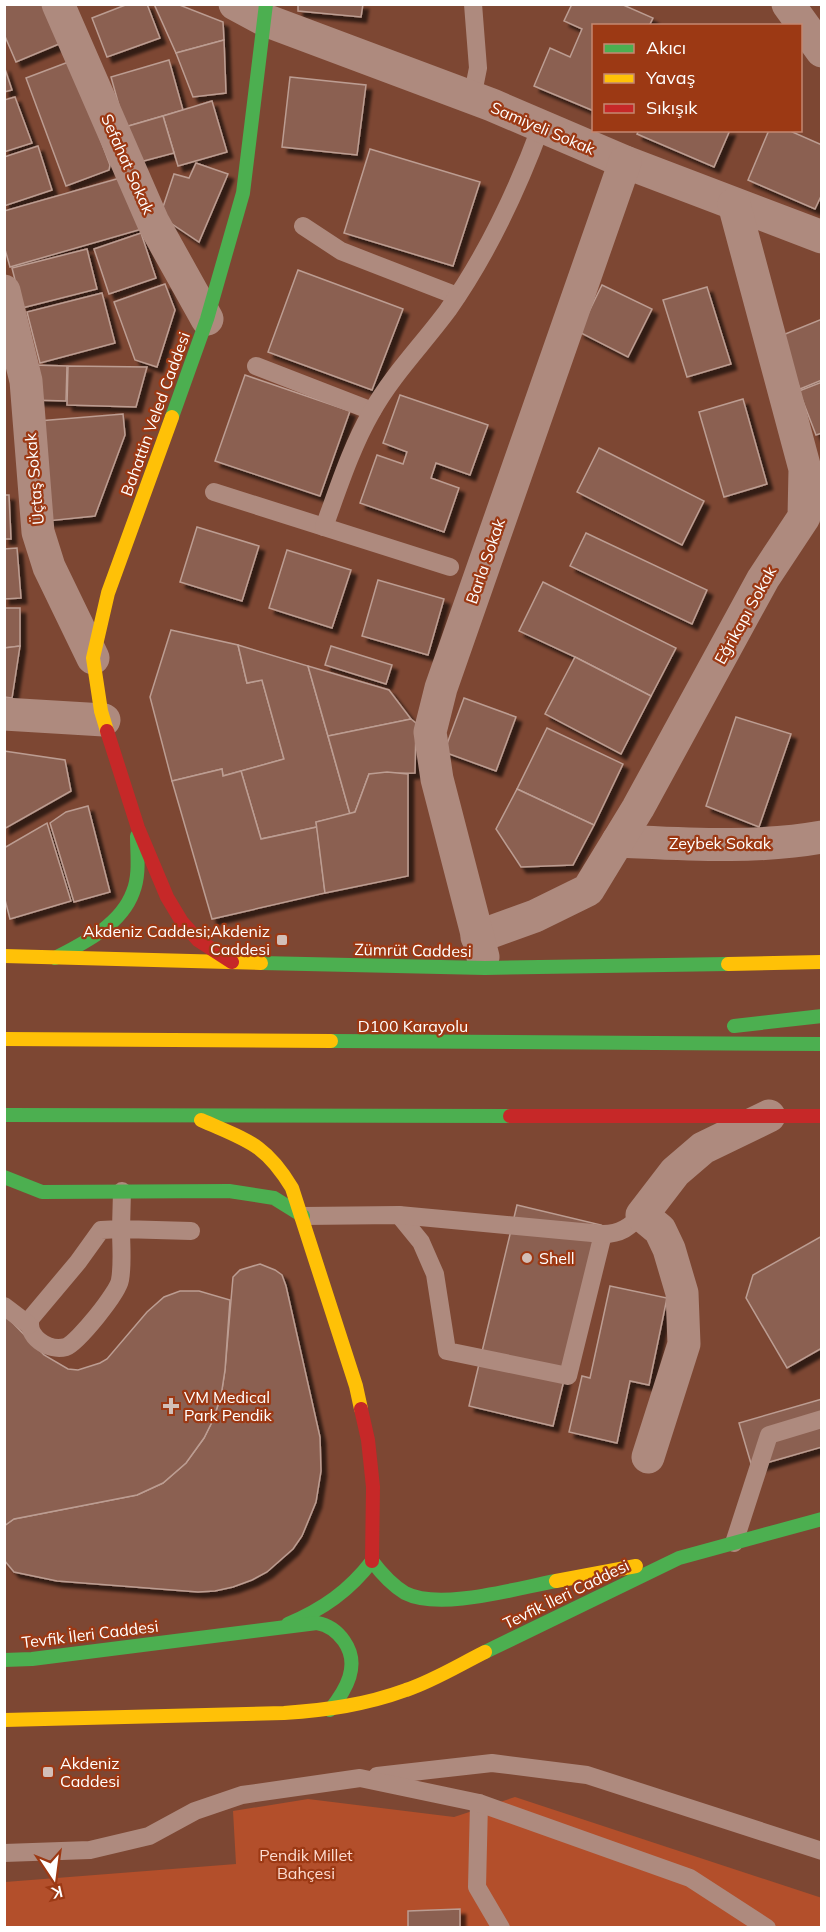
<svg xmlns="http://www.w3.org/2000/svg" width="826" height="1932" font-family="Mulish,sans-serif">
<defs>
<filter id="shadow"><feDropShadow dx="5.5" dy="5.5" stdDeviation="1.5" flood-color="#0009"/></filter>
</defs>
<rect width="100%" height="100%" fill="#7d4733"/>
<polygon fill="#b34f2b" points="515,1797 822,1898 821,1928 5,1928 5,1882 236,1864 233,1811 308,1799 454,1817"/>
<g fill="#8b6051" stroke="#bc9d92" stroke-width="1.5" filter="url(#shadow)">
<polygon points="4,4 43,4 59,44 16,62 4,34"/>
<polygon points="128,4 147,4 160,38 107,57 92,18"/>
<polygon points="154,4 177,4 223,22 224,40 176,53"/>
<polygon points="298,4 363,4 361,17 298,11"/>
<polygon points="572,4 621,4 653,18 649,26 594,26 594,111 534,86 550,48 570,57 582,29 564,21"/>
<polygon points="224,40 226,93 193,97 176,53"/>
<polygon points="169,60 183,110 125,127 111,77"/>
<polygon points="71,61 110,165 109,170 66,186 26,78"/>
<polygon points="4,66 12,90 4,92"/>
<polygon points="290,77 366,85 357,155 282,147"/>
<polygon points="15,97 32,143 4,152 4,100"/>
<polygon points="212,101 227,152 178,166 163,116"/>
<polygon points="163,116 174,153 136,163 125,127"/>
<polygon points="639,130 730,130 714,167 637,134"/>
<polygon points="769,130 788,130 822,145 822,194 815,209 748,180"/>
<polygon points="38,146 52,190 4,206 4,157"/>
<polygon points="370,149 480,182 453,266 344,233"/>
<polygon points="196,163 228,174 199,242 160,216 174,174 189,178"/>
<polygon points="127,176 142,229 10,267 4,246 4,211"/>
<polygon points="141,233 156,278 109,294 94,249"/>
<polygon points="87,249 97,289 22,308 12,268"/>
<polygon points="298,270 403,309 372,390 268,352"/>
<polygon points="165,284 175,310 157,367 135,360 114,302"/>
<polygon points="602,285 652,309 628,357 579,332"/>
<polygon points="707,287 731,364 687,377 663,300"/>
<polygon points="102,293 115,343 40,363 27,312"/>
<polygon points="822,319 822,380 800,389 778,337"/>
<polygon points="33,365 67,366 66,401 32,400"/>
<polygon points="68,366 147,367 136,407 67,405"/>
<polygon points="245,375 350,411 320,496 215,461"/>
<polygon points="822,382 822,433 816,435 799,391"/>
<polygon points="400,395 488,425 470,475 436,463 431,478 459,488 444,532 360,503 377,455 403,464 407,452 383,443"/>
<polygon points="743,399 767,484 724,497 699,412"/>
<polygon points="123,414 125,435 95,516 47,521 38,421"/>
<polygon points="599,448 704,501 682,545 577,492"/>
<polygon points="4,495 9,495 11,539 4,539"/>
<polygon points="197,527 259,546 242,601 180,582"/>
<polygon points="586,533 707,590 692,624 570,566"/>
<polygon points="17,548 21,598 4,599 4,549"/>
<polygon points="287,550 351,570 332,628 269,608"/>
<polygon points="378,580 444,599 428,655 362,636"/>
<polygon points="543,582 676,648 651,696 575,657 519,631"/>
<polygon points="4,608 20,608 20,646 4,648"/>
<polygon points="171,630 238,645 247,683 262,680 284,759 223,776 222,769 172,781 150,697"/>
<polygon points="238,645 308,666 350,814 316,822 317,827 261,839 241,771 284,759 262,680 247,683"/>
<polygon points="20,646 12,698 4,697 4,648"/>
<polygon points="331,646 392,665 386,684 325,665"/>
<polygon points="575,657 651,696 621,754 545,714"/>
<polygon points="308,666 389,690 411,719 328,736"/>
<polygon points="464,698 516,717 496,771 444,752"/>
<polygon points="736,717 791,734 759,827 706,806"/>
<polygon points="411,719 416,723 415,773 369,774 355,812 350,814 328,736"/>
<polygon points="547,728 623,764 594,825 517,789"/>
<polygon points="4,751 65,760 71,791 4,829"/>
<polygon points="222,769 223,776 241,771 261,839 317,827 325,893 212,919 172,781"/>
<polygon points="387,772 408,774 408,876 325,893 316,822 355,812 369,774"/>
<polygon points="517,789 594,825 573,865 521,867 496,829"/>
<polygon points="88,806 110,892 74,902 50,823 66,812"/>
<polygon points="47,823 71,901 10,919 4,896 4,848"/>
<polygon points="517,1205 601,1225 553,1426 469,1406"/>
<polygon points="822,1236 822,1348 787,1368 746,1298 753,1275"/>
<polygon points="260,1264 275,1270 282,1275 286,1286 320,1437 321,1471 316,1502 302,1536 293,1549 267,1572 252,1580 233,1587 215,1591 198,1592 57,1581 14,1572 4,1560 4,1526 14,1519 137,1495 163,1483 186,1463 204,1438 213,1420 221,1396 225,1370 233,1277 240,1270"/>
<polygon points="610,1286 667,1298 649,1385 630,1381 617,1443 569,1432 582,1376 590,1378"/>
<polygon points="180,1291 199,1291 230,1300 225,1370 221,1396 213,1420 204,1438 186,1463 163,1483 137,1495 14,1519 4,1526 4,1314 44,1355 68,1369 78,1370 100,1363 107,1359 147,1312 164,1297"/>
<polygon points="822,1399 822,1447 752,1467 739,1423"/>
<polygon points="460,1909 460,1928 408,1928 408,1911"/>
</g>
<g fill="none" stroke-linecap="round" stroke-linejoin="round">
<g stroke="#ae8a7e" stroke-width="18">
<polyline points="472,98 478,68 473,4"/>
<polyline points="303,226 341,251 457,296"/>
<polyline points="256,366 372,411"/>
<polyline points="214,492 450,567"/>
<path d="M324 527C338 489 351 448 371 413 392 375 423 344 448 310 488 253 517 191 541 126"/>
<path d="M122 1191 121 1229 101 1230 78 1262 31 1318C25 1336 48 1352 66 1347 78 1342 118 1293 120 1280 123 1264 121 1245 121 1229L191 1231"/>
<polyline points="399,1215 421,1242 435,1274 447,1351 568,1376 603,1234"/>
<path d="M303 1216 399 1215 603 1234C621 1234 629 1227 642 1215"/>
<polyline points="4,1306 29,1325"/>
<polyline points="734,1543 769,1435 822,1419"/>
<polyline points="377,1776 492,1763 587,1775 822,1851"/>
<polyline points="479,1803 477,1887 501,1928"/>
<polyline points="4,1853 90,1850 149,1836 195,1811 242,1795 360,1778 479,1803 690,1878 767,1928"/>
</g>
<g stroke="#ae8a7e" stroke-width="33">
<polyline points="58,4 153,222 207,319"/>
<polyline points="235,4 265,20 492,105 625,162 822,237"/>
<polyline points="788,4 822,51"/>
<polyline points="4,291 26,381 38,532 49,567 93,658"/>
<polyline points="4,714 104,720"/>
<path d="M618 841C686 844 754 849 822 837"/>
<polyline points="477,937 535,916 588,890 638,808 763,579 804,517 805,469 734,204"/>
<polyline points="483,957 437,779 430,732 441,688 625,162"/>
<polyline points="648,1457 684,1344 682,1293 669,1249 660,1230 642,1215 675,1172 703,1148 769,1116"/>
</g>
<g stroke="#4caf50" stroke-width="14">
<polyline points="172,417 207,319 243,193 266,4"/>
<path d="M55 958C84 943 121 925 133 892 140 875 137 854 137 836"/>
<polyline points="261,963 485,968 728,964"/>
<polyline points="734,1026 822,1016"/>
<polyline points="331,1041 822,1044"/>
<polyline points="4,1115 510,1116"/>
<polyline points="4,1177 42,1192 229,1191 274,1198 303,1216"/>
<path d="M288 1624C323 1609 349 1591 372 1561 381 1573 392 1585 405 1593 440 1611 517 1588 556 1581"/>
<polyline points="485,1652 679,1558 822,1519"/>
<path d="M4 1660 32 1659 317 1623C329 1625 337 1631 344 1641 361 1665 346 1690 330 1710"/>
</g>
<g stroke="#ffc107" stroke-width="14">
<polyline points="107,731 101,711 93,658 108,593 172,417"/>
<polyline points="4,956 261,963"/>
<polyline points="728,964 822,962"/>
<polyline points="4,1039 331,1041"/>
<path d="M201 1120C246 1140 265 1143 292 1188L356 1386 361 1409"/>
<polyline points="556,1581 636,1566"/>
<path d="M4 1720 284 1713C327 1710 365 1705 406 1690 433 1681 459 1665 485 1652"/>
</g>
<g stroke="#c62828" stroke-width="14">
<polyline points="107,731 138,828 167,897 182,922 198,940 232,962"/>
<polyline points="510,1116 822,1116"/>
<polyline points="361,1409 368,1440 373,1487 372,1561"/>
</g>
</g>
<g fill="#d2bfb8" stroke="#9c3914" stroke-width="2">
<rect x="276" y="934" width="12" height="12" rx="3"/>
<circle cx="527" cy="1258" r="6"/>
<path d="M168 1397h6v6h6v6h-6v6h-6v-6h-6v-6h6z"/>
<rect x="42" y="1766" width="12" height="12" rx="3"/>
</g>
<g text-anchor="middle" stroke-width="4.5" stroke-linejoin="round" paint-order="stroke">
<g font-size="16" fill="#fff" stroke="#9c3914">
<text transform="translate(543 128) rotate(23)" y="6">Samiyeli Sokak</text>
<text transform="translate(128 164) rotate(66)" y="6">Sefahat Sokak</text>
<text transform="translate(155 414) rotate(-70)" y="6">Bahattin Veled Caddesi</text>
<text transform="translate(34 479) rotate(-95)" y="6">Üçtaş Sokak</text>
<text transform="translate(485 561) rotate(-71)" y="6">Barla Sokak</text>
<text transform="translate(745 615) rotate(-61)" y="6">Eğrikapı Sokak</text>
<text x="720" y="849">Zeybek Sokak</text>
<text transform="translate(413 950) rotate(1)" y="6">Zümrüt Caddesi</text>
<text x="413" y="1032">D100 Karayolu</text>
<text transform="translate(566 1594) rotate(-26)" y="6">Tevfik İleri Caddesi</text>
<text transform="translate(90 1634) rotate(-7)" y="6">Tevfik İleri Caddesi</text>
</g>
<g font-size="16" fill="#fff" stroke="#9c3914" text-anchor="start">
<text x="270" y="937" text-anchor="end">Akdeniz Caddesi;Akdeni̇z<tspan x="270" dy="18">Caddesi̇</tspan></text>
<text x="539" y="1264">Shell</text>
<text x="184" y="1403">VM Medical<tspan x="184" dy="18">Park Pendik</tspan></text>
<text x="60" y="1769">Akdeni̇z<tspan x="60" dy="18">Caddesi̇</tspan></text>
</g>
<g font-size="16" fill="#fddcd1" stroke="#9c3914">
<text x="306" y="1861">Pendik Millet<tspan x="306" dy="18">Bahçesi</tspan></text>
</g>
</g>
<rect width="826" height="1932" fill="none" stroke="#ffffff" stroke-width="12"/>
<rect x="592" y="24" width="210" height="108" fill="#9c3914" stroke="#c48872" stroke-width="1.5"/>
<rect x="604" y="44" width="30" height="9" fill="#4caf50" stroke="#c48872" stroke-width="1.5"/>
<text x="646" y="54" font-size="18" fill="#ffffff">Akıcı</text>
<rect x="604" y="74" width="30" height="9" fill="#ffc107" stroke="#c48872" stroke-width="1.5"/>
<text x="646" y="84" font-size="18" fill="#ffffff">Yavaş</text>
<rect x="604" y="104" width="30" height="9" fill="#c62828" stroke="#c48872" stroke-width="1.5"/>
<text x="646" y="114" font-size="18" fill="#ffffff">Sıkışık</text>
<g transform="translate(54 1878) rotate(167)" stroke="#9c3914" stroke-width="4.5" paint-order="stroke">
<path d="M0-4.5L10 22L0 15L-10 22Z" fill="#ffffff"/>
<text y="-9" font-size="16" font-weight="bold" text-anchor="middle" fill="#ffffff">K</text>
</g>
</svg>
